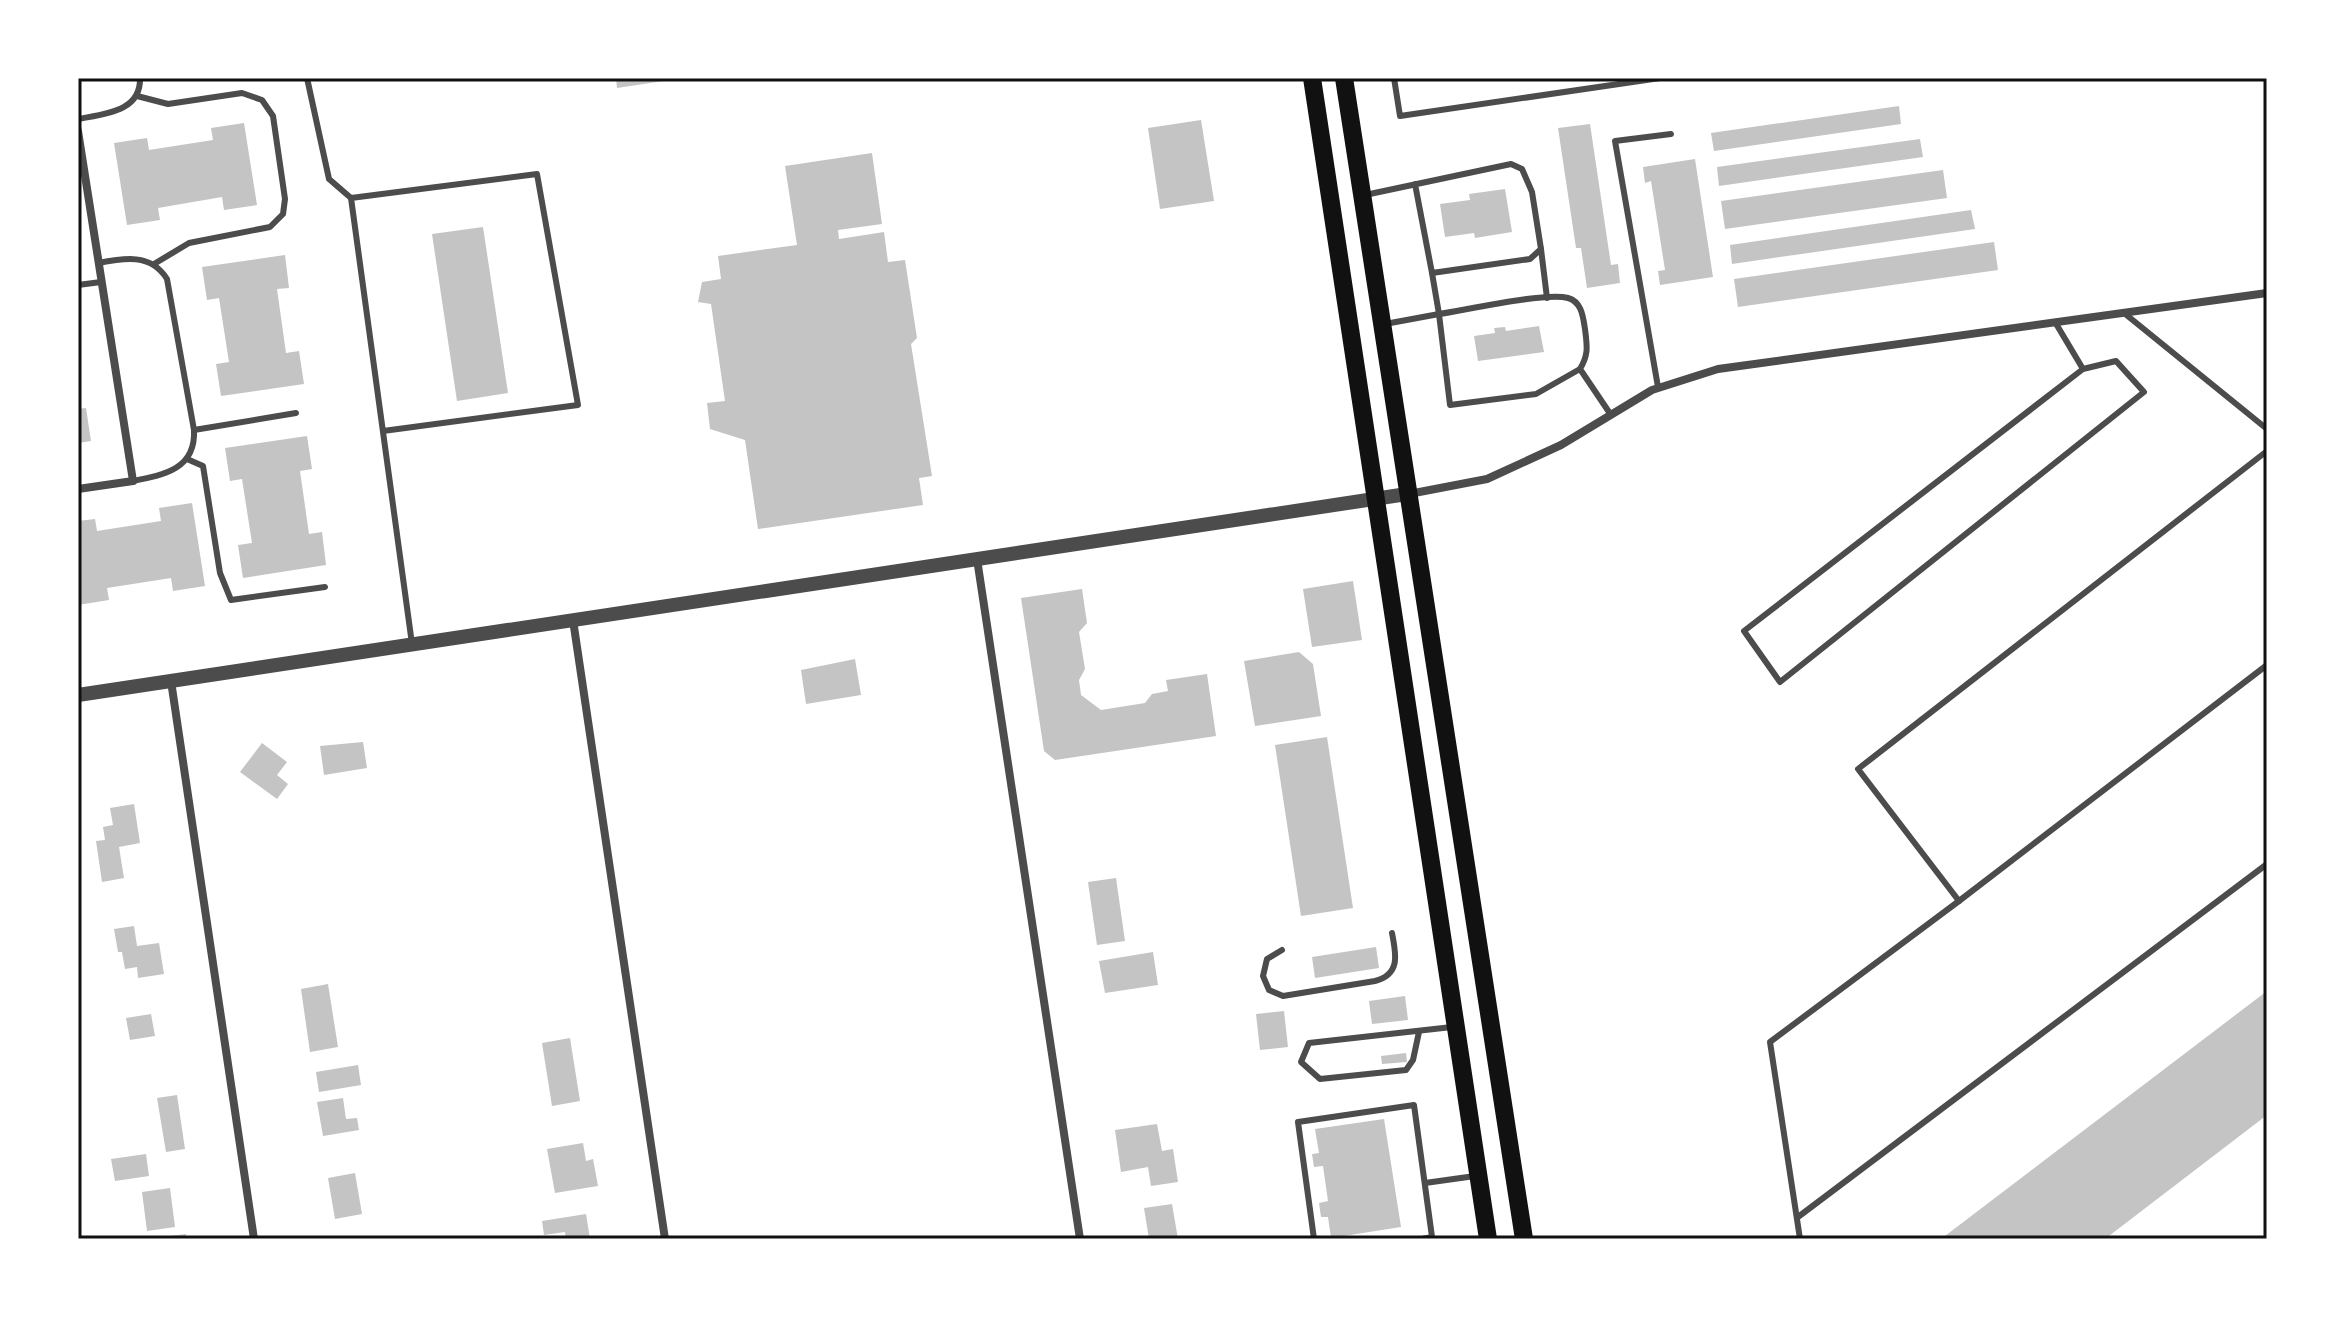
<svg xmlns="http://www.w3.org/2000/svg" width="2345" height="1317" font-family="Karla,sans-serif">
<rect width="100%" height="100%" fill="#fff"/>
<g fill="#c4c4c4">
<polygon points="616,78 670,78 670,80 617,88"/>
<polygon points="1899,106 1901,124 1714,151 1711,133"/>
<polygon points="1201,120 1214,201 1160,209 1148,128"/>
<polygon points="244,123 257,205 224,210 222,197 158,208 160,220 127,225 114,143 147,138 149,150 213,140 211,128"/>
<polygon points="1590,124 1611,265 1618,264 1620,283 1587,288 1581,248 1576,248 1558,128"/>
<polygon points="1920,139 1923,157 1719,186 1717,167"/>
<polygon points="872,153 882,224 838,230 839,239 884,232 888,262 905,260 917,338 911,344 932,476 919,478 923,505 758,529 745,440 710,429 707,403 725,401 711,304 698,302 702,282 721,279 718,256 797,245 785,166"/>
<polygon points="1695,159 1713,277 1660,285 1658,271 1665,270 1651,181 1645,183 1643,167"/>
<polygon points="1943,170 1947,198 1725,229 1721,201"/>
<polygon points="1505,189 1512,232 1475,238 1474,233 1445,237 1440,204 1470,200 1469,194"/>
<polygon points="1971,210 1975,229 1732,264 1730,245"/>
<polygon points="483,227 508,393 457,401 432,234"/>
<polygon points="1994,242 1998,270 1738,307 1734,279"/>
<polygon points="285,255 289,288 277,289 286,353 299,351 304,384 221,396 216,364 229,362 219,298 207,300 202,267"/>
<polygon points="1539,326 1544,352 1478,361 1474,336 1495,333 1494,328 1505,327 1506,331"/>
<polygon points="86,408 91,441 78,443 78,409"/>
<polygon points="307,436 312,469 300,471 309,534 322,532 326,565 243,578 238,545 252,543 242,479 230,481 225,448"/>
<polygon points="192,503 205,586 173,591 171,578 107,588 109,600 78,605 78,521 95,519 97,531 161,521 159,508"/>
<polygon points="1353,581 1362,640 1312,647 1303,589"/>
<polygon points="1082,589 1087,623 1079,632 1085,669 1079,680 1081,695 1101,710 1145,703 1152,694 1168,691 1166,680 1207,674 1216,736 1055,760 1044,751 1021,598"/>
<polygon points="1299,652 1313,664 1321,716 1255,726 1244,661"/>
<polygon points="855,659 861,695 806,704 801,670"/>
<polygon points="1327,737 1353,908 1301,916 1275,745"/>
<polygon points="363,742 367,768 324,775 320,746"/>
<polygon points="262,743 287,762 277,775 288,784 277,799 240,772"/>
<polygon points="134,804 140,843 119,847 124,878 102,882 96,841 105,840 103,827 113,825 110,808"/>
<polygon points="1116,878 1125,941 1097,945 1088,882"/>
<polygon points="134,926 137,946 159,943 164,974 138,978 137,967 125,969 122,952 118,952 114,929"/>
<polygon points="1376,947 1379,968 1315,978 1312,957"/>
<polygon points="1153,952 1158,985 1105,993 1099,961"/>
<polygon points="328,984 338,1047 310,1052 301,989"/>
<polygon points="2267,991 2267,1115 2105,1239 1941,1239"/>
<polygon points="1405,996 1408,1020 1372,1024 1369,1001"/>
<polygon points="1284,1011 1288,1047 1260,1050 1256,1014"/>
<polygon points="151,1014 155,1036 130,1040 126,1018"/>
<polygon points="570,1038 580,1101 552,1106 542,1043"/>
<polygon points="1406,1053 1407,1062 1382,1064 1381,1056"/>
<polygon points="358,1065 361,1085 319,1092 316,1072"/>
<polygon points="177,1095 185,1149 166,1152 157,1098"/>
<polygon points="343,1098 346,1119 357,1118 359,1130 323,1136 317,1102"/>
<polygon points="1384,1119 1401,1227 1331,1238 1328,1217 1321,1217 1319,1203 1328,1201 1323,1166 1314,1167 1312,1154 1319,1153 1315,1129"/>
<polygon points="1157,1124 1162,1151 1173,1149 1178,1182 1151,1186 1148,1167 1121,1172 1115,1130"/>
<polygon points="583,1143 586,1161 593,1159 598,1186 555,1193 547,1149"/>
<polygon points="146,1154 149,1176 115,1181 111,1159"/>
<polygon points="355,1173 362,1214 335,1219 328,1178"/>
<polygon points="170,1188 175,1227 147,1231 142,1192"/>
<polygon points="1172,1204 1178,1239 1149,1239 1144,1208"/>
<polygon points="586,1214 590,1239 566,1239 565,1232 544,1235 542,1221"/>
<polygon points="186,1234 186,1239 162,1239 162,1237"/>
</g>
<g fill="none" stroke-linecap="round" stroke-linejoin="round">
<g stroke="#4c4c4c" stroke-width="6">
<polyline points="307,78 329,179 351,198"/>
<polyline points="1394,78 1400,116 1660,78"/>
<polyline points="137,96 168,104 242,93 262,100 273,116 285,199 283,214 270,227 189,243 154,264"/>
<path d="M78 119C104 114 141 112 140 78"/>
<polyline points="1365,195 1511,164 1522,169 1532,192 1541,249 1530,259 1432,273 1415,184"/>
<polyline points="1541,249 1547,298"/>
<path d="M98 263C124 258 151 253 167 279L194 430C196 469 164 475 133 481"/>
<path d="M1432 273 1439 314C1466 310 1545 292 1568 298 1582 302 1583 317 1585 329 1587 346 1589 354 1580 369L1611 415"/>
<polyline points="78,285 101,282"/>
<polyline points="2124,313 2267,429"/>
<polyline points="2055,322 2083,369 1744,631 1780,682 2144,392 2116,361 2083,369"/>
<polyline points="1385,324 1439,314 1450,405 1536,394 1580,369"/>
<polyline points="1658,387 1615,141 1671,134"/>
<polyline points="194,430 296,413"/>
<polyline points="383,431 578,405 537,174 351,198 412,644"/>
<polyline points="2267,451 1858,769 1959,901 2267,665"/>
<polyline points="187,459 203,466 220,573 231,600 325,587"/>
<path d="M1282 950 1267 959 1263 976 1269 990 1283 996 1375 981C1401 974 1396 954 1392 933"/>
<polyline points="1419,1032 1413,1060 1406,1070 1320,1079 1301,1062 1309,1043 1452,1027"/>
<polyline points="1425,1183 1475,1176"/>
<polyline points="1798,1217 2267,864"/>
<polyline points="1314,1239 1298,1122 1414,1105 1432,1237 1422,1239"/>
<polyline points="1800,1239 1770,1042 1959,901"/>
</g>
<g stroke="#4c4c4c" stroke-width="8">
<polyline points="78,131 133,481 78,489"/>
<polyline points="1409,494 1487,479 1561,445 1652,390 1718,369 2267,293"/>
<polyline points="977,559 1080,1239"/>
<polyline points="573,620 665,1239"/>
<polyline points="171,681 254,1239"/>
</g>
<polyline stroke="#4c4c4c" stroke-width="14" points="78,695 1407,494"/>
<g stroke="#111" stroke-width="18">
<polyline points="1312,78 1488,1239"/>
<polyline points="1344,78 1524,1239"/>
</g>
</g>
<rect width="2345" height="1317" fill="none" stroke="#ffffff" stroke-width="160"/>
<rect x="80" y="80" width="2185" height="1157" fill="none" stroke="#111" stroke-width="3"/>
</svg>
